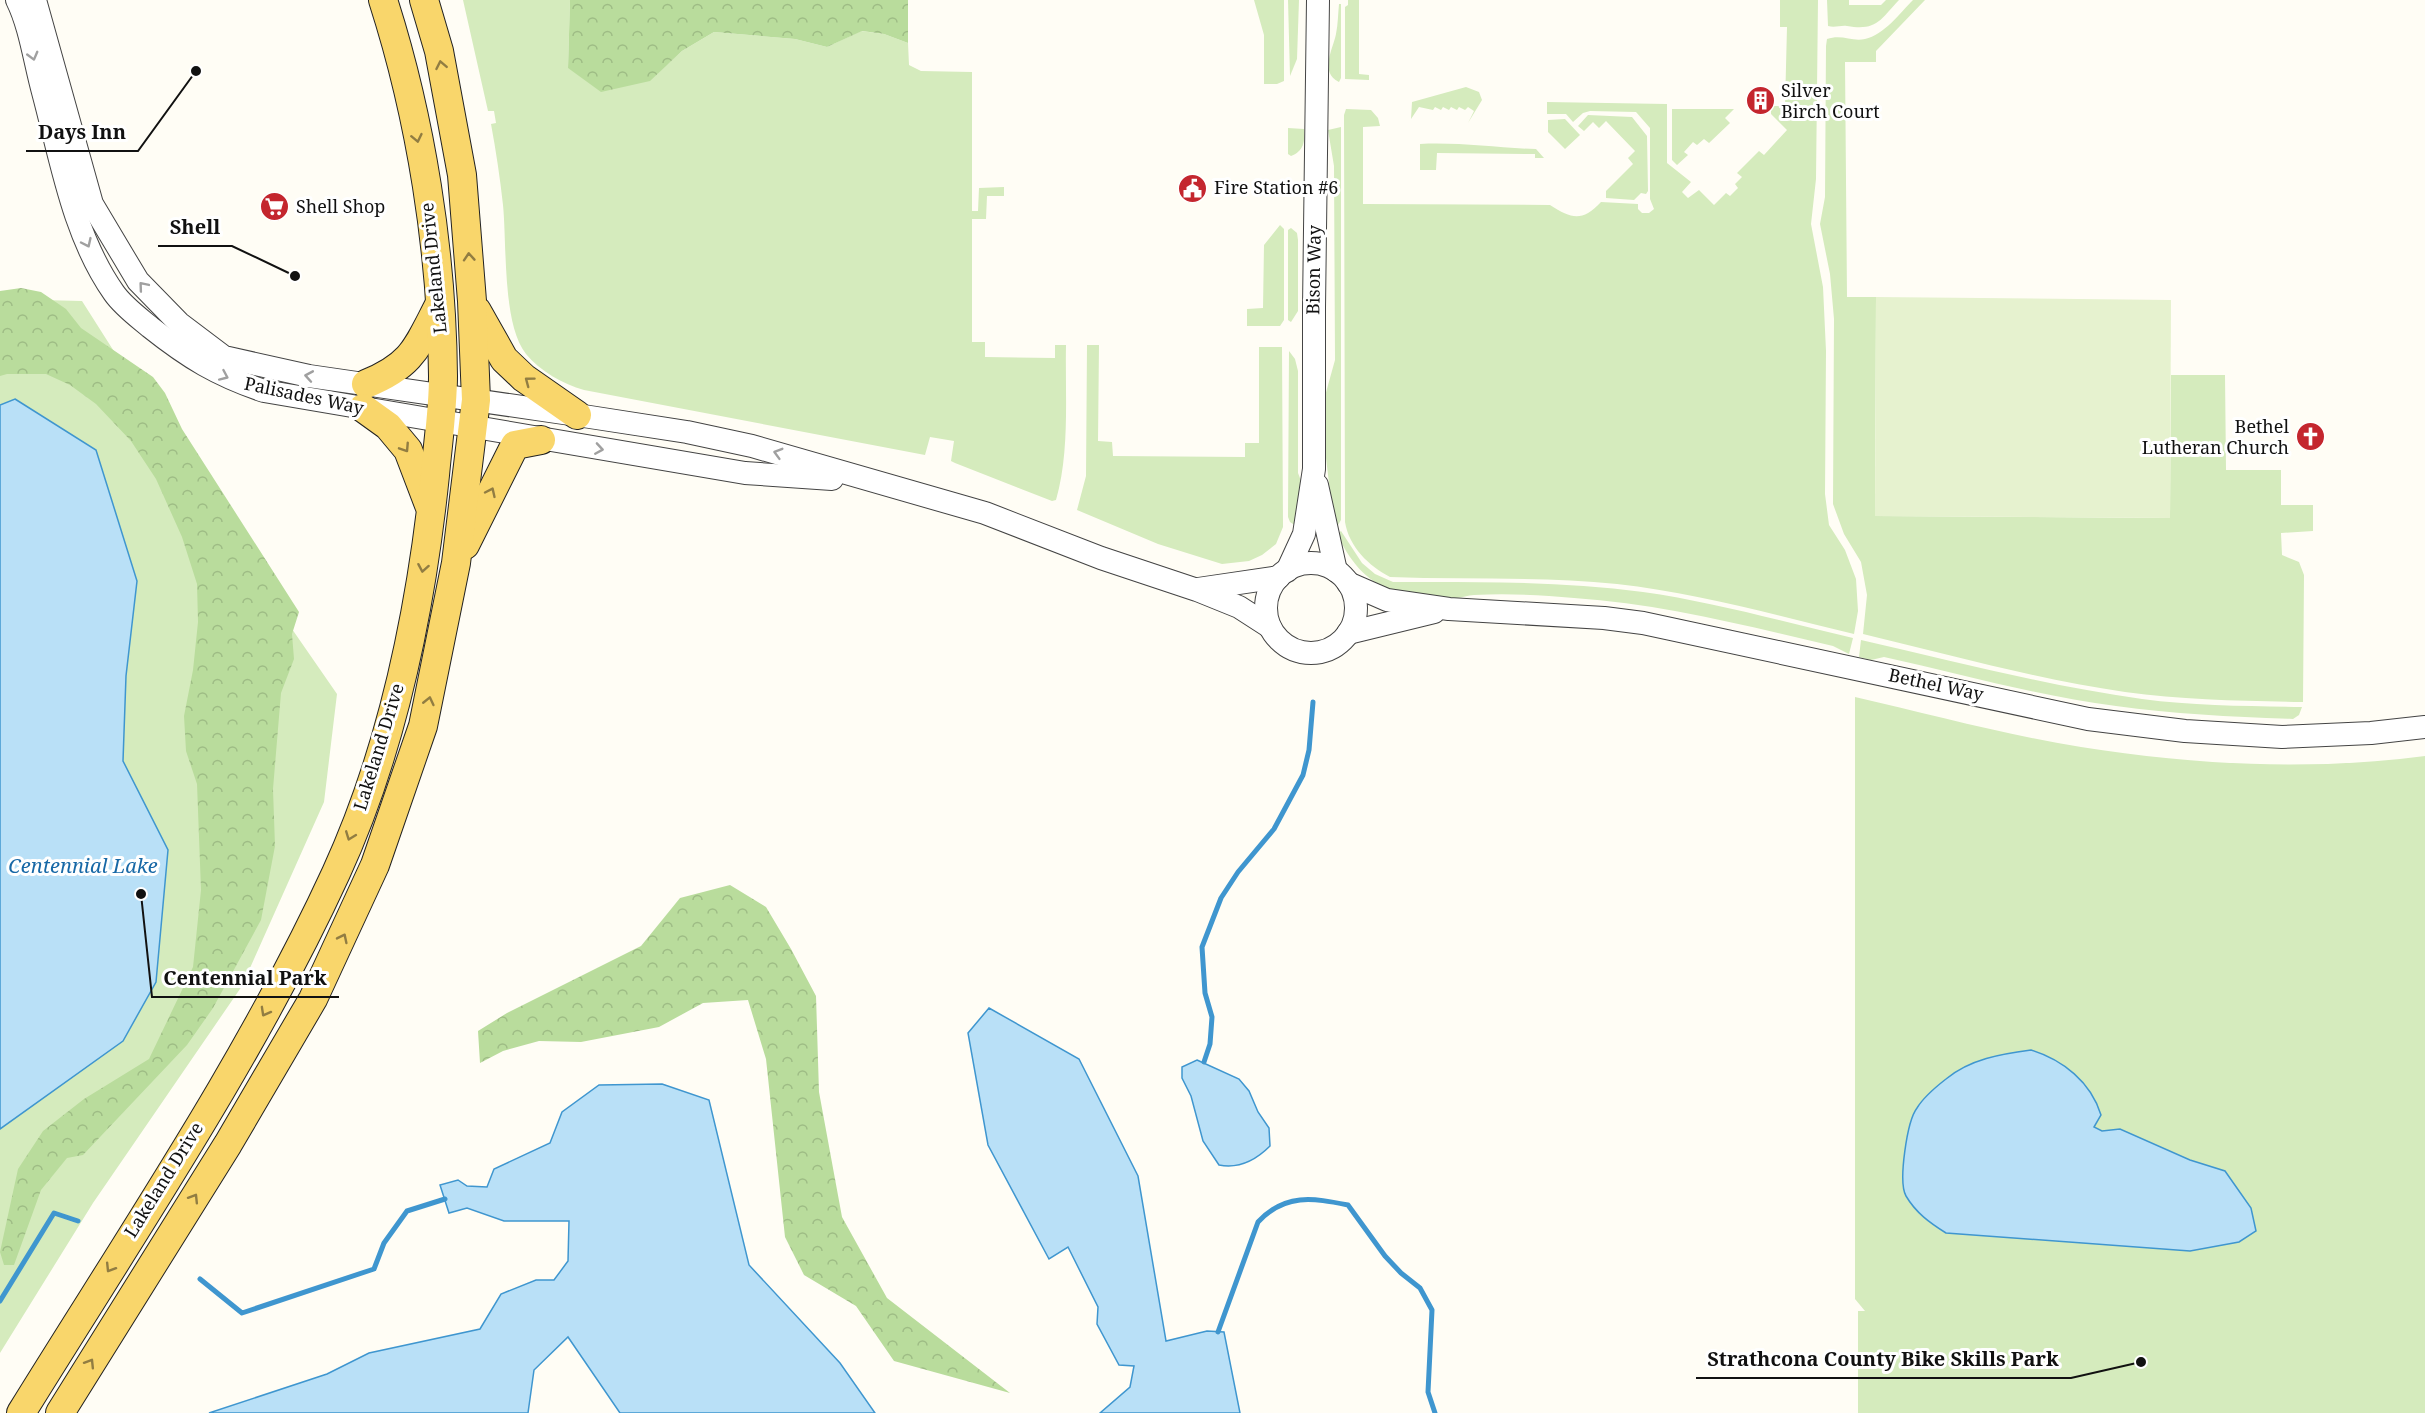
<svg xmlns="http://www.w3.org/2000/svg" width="2425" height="1413" font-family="'Noto Serif',serif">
<defs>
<pattern id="forest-crowns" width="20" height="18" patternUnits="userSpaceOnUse" patternTransform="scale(1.5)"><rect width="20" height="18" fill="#b9dc9c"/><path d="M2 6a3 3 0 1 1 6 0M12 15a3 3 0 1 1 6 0" fill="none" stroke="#9ebc85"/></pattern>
</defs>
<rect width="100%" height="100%" fill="#fffdf5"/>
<g fill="#d5ebbd">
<path d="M463 0H570L568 68 650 80 682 51 714 32 795 39 827 47 861 31 884 34 908 43 909 65 921 71 972 72V211H978L979 188 1004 187V196H987L986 219H972V342H985V357L1055 358V345H1066C1065 396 1070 451 1056 500L1052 501 955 463 951 461 954 441 930 437 925 455 584 390C563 384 540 371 526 354 502 324 507 244 503 205 500 178 496 151 491 124L496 123 494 111H488Z"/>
<polygon points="1254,0 1284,0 1284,81 1277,84 1264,84 1264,35"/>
<polygon points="1288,0 1299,0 1297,59 1290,76"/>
<polygon points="1348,0 1359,0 1359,74 1369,75 1369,80 1345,79 1345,7 1348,5"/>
<path d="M1780 0H1818L1816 179 1811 224 1823 287 1826 351 1825 494 1829 525 1845 550 1856 579 1858 611 1854 634C1776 615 1697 593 1617 584 1541 576 1466 580 1390 577 1369 566 1349 547 1345 522L1344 115 1346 109 1371 110 1378 118 1380 126 1363 127V204L1550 205C1572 219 1582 222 1601 202L1638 204V209L1642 213H1649L1654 209 1650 199V128L1636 112 1590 111 1583 113 1573 122 1566 114H1547V102L1667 104V163L1691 182 1682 192 1688 198 1699 190 1714 205 1726 193 1730 196 1738 188 1735 184 1742 177 1737 173 1759 151 1764 155 1787 130 1771 114V106H1785L1787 27H1780Z"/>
<path d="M1827 0H1849V5H1881L1886 0H1899C1880 20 1877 31 1847 26 1841 25 1835 28 1828 26Z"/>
<path d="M1913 0H1925L1876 51V62H1845L1847 297H1876L1875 516 2170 518 2171 375H2225L2226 470H2281V505H2313V531L2281 533 2282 555 2299 562 2304 575 2303 702C2243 701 2184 700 2125 692 2037 679 1950 655 1863 634L1867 595 1861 562 1844 534 1833 504 1834 319 1830 274 1820 224 1825 197 1826 46 1827 39C1842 34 1852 42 1865 39 1884 35 1900 13 1913 0Z"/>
<path d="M1339 4H1341V78L1339 82C1319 72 1333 49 1336 34 1338 24 1338 14 1339 4Z"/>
<polygon points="1466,87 1479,92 1482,100 1468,123 1474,111 1468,107 1465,110 1459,107 1457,110 1451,107 1449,110 1443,107 1441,110 1435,107 1433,110 1419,107 1411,119 1412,102"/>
<polygon points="1672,109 1734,109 1725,118 1730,123 1709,143 1704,139 1697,145 1693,142 1684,152 1688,155 1677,165 1672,160"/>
<polygon points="1588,115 1632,117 1647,136 1648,191 1646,194 1641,193 1634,200 1606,198 1606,191 1633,164 1628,158 1635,151 1606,121 1599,128 1593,122 1584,131 1578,126"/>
<polygon points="1565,119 1580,135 1565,149 1548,132 1548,120"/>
<polygon points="1341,127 1341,520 1338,525 1334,525 1326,458 1325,396 1335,360 1334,166 1328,130"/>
<path d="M1288 128 1304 129C1305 141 1304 151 1291 156L1288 154Z"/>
<path d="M1420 144C1459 142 1497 148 1536 149L1544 158H1535V154L1437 153 1436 170H1420Z"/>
<polygon points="1280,225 1284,229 1284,320 1280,326 1247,326 1247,309 1263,308 1264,245"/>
<polygon points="1291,228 1297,233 1298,240 1298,311 1291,322 1288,320 1288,230"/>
<polygon points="0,299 82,301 274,603 337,694 324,802 242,986 93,1203 0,1353"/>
<polygon points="1087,345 1099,345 1098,441 1112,442 1113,456 1245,457 1245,443 1259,443 1259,347 1282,347 1283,527 1276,544 1262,555 1249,561 1222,564 1158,544 1077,510 1086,476"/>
<polygon points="1289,351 1295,359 1298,371 1298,473 1303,486 1296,526 1290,522 1288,517"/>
<path d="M1341 531 1362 563 1375 574 1393 582C1477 582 1560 581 1643 592 1714 602 1784 622 1853 638L1849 654 1833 646C1748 626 1662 604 1574 598 1541 595 1507 593 1474 595 1468 595 1462 598 1456 598 1435 599 1413 596 1393 590 1365 582 1349 559 1337 534Z"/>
<path d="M1861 640C1954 661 2047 686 2142 699 2195 706 2249 706 2302 707L2299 715 2293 719C2234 717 2174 714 2116 706 2038 696 1961 674 1884 657L1871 660 1859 657Z"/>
<path d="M1855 697C1930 714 2005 735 2081 747 2194 765 2311 771 2425 756V1413H1858V1311H1865L1855 1299Z"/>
</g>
<g fill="url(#forest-crowns)">
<polygon points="570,0 908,0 908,43 884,34 862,31 827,47 795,39 714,32 682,51 650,81 601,92 568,68"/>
<polygon points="21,288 41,292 66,309 81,328 153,377 165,393 182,429 299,612 292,634 294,659 281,693 273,789 275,846 261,920 213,1008 187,1045 83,1155 67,1158 41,1190 14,1265 4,1265 0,1252 18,1169 43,1131 84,1099 149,1059 193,967 201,890 197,784 186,751 184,716 193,670 198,622 197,584 182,537 156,479 131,441 96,404 70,385 46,374 7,374 0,376 0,291"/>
<polygon points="730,885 766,907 791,949 816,996 819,1092 842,1217 887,1298 1010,1393 894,1361 856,1306 804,1275 785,1237 766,1059 748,1000 703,1003 659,1027 581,1042 539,1041 503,1051 480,1063 478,1031 507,1013 641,946 680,898"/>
</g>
<polygon fill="#e6f2cf" points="1876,297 2171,300 2170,518 1875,516"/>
<g fill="#b9e0f7" stroke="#3f96cf" stroke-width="1.5">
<polygon points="15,399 96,450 137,581 126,676 123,761 168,850 156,982 123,1041 0,1129 0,405"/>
<polygon points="989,1008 1079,1059 1138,1176 1166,1341 1207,1331 1224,1332 1240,1413 1100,1413 1130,1387 1134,1366 1119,1365 1097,1324 1098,1307 1068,1247 1049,1259 988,1145 968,1033"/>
<path d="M2031 1050C2063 1060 2091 1082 2101 1115L2094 1127 2102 1131 2120 1129 2190 1160 2225 1171 2251 1208 2256 1231 2239 1242 2190 1251 1946 1233C1930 1223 1916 1213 1906 1196 1898 1182 1907 1121 1917 1108 1923 1098 1937 1086 1946 1079 1970 1059 2001 1054 2031 1050Z"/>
<path d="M1197 1060 1239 1079 1249 1091 1258 1112 1269 1128 1270 1146C1256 1160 1239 1169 1219 1165L1203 1141 1191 1096 1182 1078V1067Z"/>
<polygon points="662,1084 709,1100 749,1265 840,1363 875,1413 620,1413 568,1337 534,1370 528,1413 209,1413 327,1374 369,1353 480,1329 501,1294 536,1280 554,1280 568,1261 569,1221 504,1221 467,1208 449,1213 440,1185 458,1180 467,1186 487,1187 494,1169 550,1143 562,1112 599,1085"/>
</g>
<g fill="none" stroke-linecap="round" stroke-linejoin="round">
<g stroke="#3f96cf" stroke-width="5">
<polyline points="1204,1062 1210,1044 1212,1017 1205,993 1202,947 1221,898 1238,872 1274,829 1303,775 1309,750 1313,702"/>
<polyline points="200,1279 242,1313 374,1269 384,1243 407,1211 445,1199"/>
<polyline points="0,1301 54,1213 78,1221"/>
<path d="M1218 1332 1258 1222C1285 1193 1313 1198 1348 1205L1385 1256 1401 1273 1420 1288 1432 1310 1428 1392 1435 1413"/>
</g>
<defs>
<g id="minor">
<path d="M17 0C30 26 35 63 43 92 61 159 73 235 114 293 123 306 138 317 150 327 189 358 217 375 264 391L745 473 832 479"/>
<polyline points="35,0 92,204 138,281 179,323 224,357 309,376 577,415 687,432 752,446 985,513 1101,558 1197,590 1239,607 1270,627"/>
<polyline points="1317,485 1336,571"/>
<circle cx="1311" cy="608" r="45"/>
<polyline points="1287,571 1304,534 1314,469 1314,307 1318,0"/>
<polyline points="1348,583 1387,600 1449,609 1604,618 1643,623 2088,719 2185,731 2282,737 2371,733 2425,727"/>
<polyline points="1198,589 1279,577"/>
<polyline points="1348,633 1434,612"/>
</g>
<g id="major">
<polyline points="477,311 504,359 524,378 577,415"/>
<path d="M366 384C413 365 417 347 439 305"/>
<polyline points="363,408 388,426 408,450 429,505"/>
<polyline points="465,545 515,445 541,440"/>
<path d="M21 1413C129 1238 250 1060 336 873 393 749 421 610 435 475 438 442 443 409 443 376 442 252 421 118 383 0"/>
<polyline points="60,1413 228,1144 313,999 375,865 423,726 456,563 476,400 472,301 462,175 439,51 424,0"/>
</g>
</defs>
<use href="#minor" stroke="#444" stroke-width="24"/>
<use href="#major" stroke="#222" stroke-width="30"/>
<use href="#minor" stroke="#fff" stroke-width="22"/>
<use href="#major" stroke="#f9d66b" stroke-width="28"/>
</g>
<defs><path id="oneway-chevron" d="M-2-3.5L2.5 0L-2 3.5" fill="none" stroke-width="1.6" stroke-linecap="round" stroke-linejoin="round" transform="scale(1.5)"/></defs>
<g stroke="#a0a0a0">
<use href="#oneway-chevron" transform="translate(33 56) rotate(75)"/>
<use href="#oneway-chevron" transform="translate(87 243) rotate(65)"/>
<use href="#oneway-chevron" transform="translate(143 286) rotate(-130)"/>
<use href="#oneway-chevron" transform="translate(224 376) rotate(24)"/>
<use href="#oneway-chevron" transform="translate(309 376) rotate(-170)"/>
<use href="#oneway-chevron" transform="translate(599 449) rotate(9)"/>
<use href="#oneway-chevron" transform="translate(778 453) rotate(-164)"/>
</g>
<g stroke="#917d42">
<use href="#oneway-chevron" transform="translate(441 65) rotate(-101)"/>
<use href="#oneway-chevron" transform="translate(417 138) rotate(78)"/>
<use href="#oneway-chevron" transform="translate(469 257) rotate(-94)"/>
<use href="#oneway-chevron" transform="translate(529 381) rotate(-143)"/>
<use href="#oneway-chevron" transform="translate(405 448) rotate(57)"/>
<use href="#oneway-chevron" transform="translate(491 492) rotate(-65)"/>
<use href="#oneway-chevron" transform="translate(423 568) rotate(100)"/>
<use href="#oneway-chevron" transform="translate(429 701) rotate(-77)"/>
<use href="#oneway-chevron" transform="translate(350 836) rotate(111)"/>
<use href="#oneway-chevron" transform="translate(343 938) rotate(-64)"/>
<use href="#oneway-chevron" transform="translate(265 1012) rotate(119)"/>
<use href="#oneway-chevron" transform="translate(194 1198) rotate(-58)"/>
<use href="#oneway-chevron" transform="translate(110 1268) rotate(122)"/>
<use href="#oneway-chevron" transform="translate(90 1363) rotate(-58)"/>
</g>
<defs>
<symbol id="building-disc" viewBox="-11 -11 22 22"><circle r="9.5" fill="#c4262e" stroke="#fff"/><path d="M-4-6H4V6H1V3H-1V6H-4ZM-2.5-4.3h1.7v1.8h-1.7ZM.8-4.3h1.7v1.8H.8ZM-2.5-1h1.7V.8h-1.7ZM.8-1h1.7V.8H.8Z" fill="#fff"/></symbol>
<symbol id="civic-disc" viewBox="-11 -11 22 22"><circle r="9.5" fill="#c4262e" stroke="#fff"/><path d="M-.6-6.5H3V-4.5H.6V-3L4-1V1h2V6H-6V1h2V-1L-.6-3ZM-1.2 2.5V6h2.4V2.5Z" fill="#fff"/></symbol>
<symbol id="supermarket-disc" viewBox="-11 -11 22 22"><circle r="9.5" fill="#c4262e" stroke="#fff"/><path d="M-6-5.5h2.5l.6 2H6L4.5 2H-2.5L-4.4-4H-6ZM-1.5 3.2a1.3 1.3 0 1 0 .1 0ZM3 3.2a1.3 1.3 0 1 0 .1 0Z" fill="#fff"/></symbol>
<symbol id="church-disc" viewBox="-11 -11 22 22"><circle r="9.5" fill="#c4262e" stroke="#fff"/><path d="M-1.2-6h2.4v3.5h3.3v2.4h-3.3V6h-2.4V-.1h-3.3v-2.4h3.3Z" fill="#fff"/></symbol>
</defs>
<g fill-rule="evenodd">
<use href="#building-disc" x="1744" y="84" width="33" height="33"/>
<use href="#civic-disc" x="1176" y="172" width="33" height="33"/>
<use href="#supermarket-disc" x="258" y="190" width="33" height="33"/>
<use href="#church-disc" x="2294" y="420" width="33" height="33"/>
</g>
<g text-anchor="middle" stroke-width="6" stroke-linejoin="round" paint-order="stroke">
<g font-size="18" fill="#111" stroke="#fff" text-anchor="start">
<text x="1781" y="97">Silver<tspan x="1781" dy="21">Birch Court</tspan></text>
<text x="1214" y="194">Fire Station #6</text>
<text x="296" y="213">Shell Shop</text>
<text x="2289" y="433" text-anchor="end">Bethel<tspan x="2289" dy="21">Lutheran Church</tspan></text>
</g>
<g font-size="18" fill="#111" stroke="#fff">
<text transform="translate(434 268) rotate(-96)" y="6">Lakeland Drive</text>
<text transform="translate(1314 270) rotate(-89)" y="6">Bison Way</text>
<text transform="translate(304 396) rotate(12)" y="6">Palisades Way</text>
<text transform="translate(1936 685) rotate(12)" y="6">Bethel Way</text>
<text transform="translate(379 747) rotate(-73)" y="6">Lakeland Drive</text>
<text transform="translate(164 1180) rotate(-58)" y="6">Lakeland Drive</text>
</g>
<g font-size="20" font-style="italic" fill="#1768a6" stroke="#fff">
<text x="83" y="873">Centennial Lake</text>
</g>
</g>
<path fill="none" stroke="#111" stroke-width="2" d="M196 71L138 151H26M295 276L232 246H158M141 894L152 997H339M2141 1362L2071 1378H1696"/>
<g fill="#111" stroke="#fff" stroke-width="2">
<circle cx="196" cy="71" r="6"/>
<circle cx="295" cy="276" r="6"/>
<circle cx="141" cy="894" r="6"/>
<circle cx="2141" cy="1362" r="6"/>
</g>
<g font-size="20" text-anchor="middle" font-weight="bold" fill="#111" stroke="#fff" stroke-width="6" stroke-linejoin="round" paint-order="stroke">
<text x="82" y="139">Days Inn</text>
<text x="195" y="234">Shell</text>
<text x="245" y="985">Centennial Park</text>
<text x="1883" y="1366">Strathcona County Bike Skills Park</text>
</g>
</svg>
